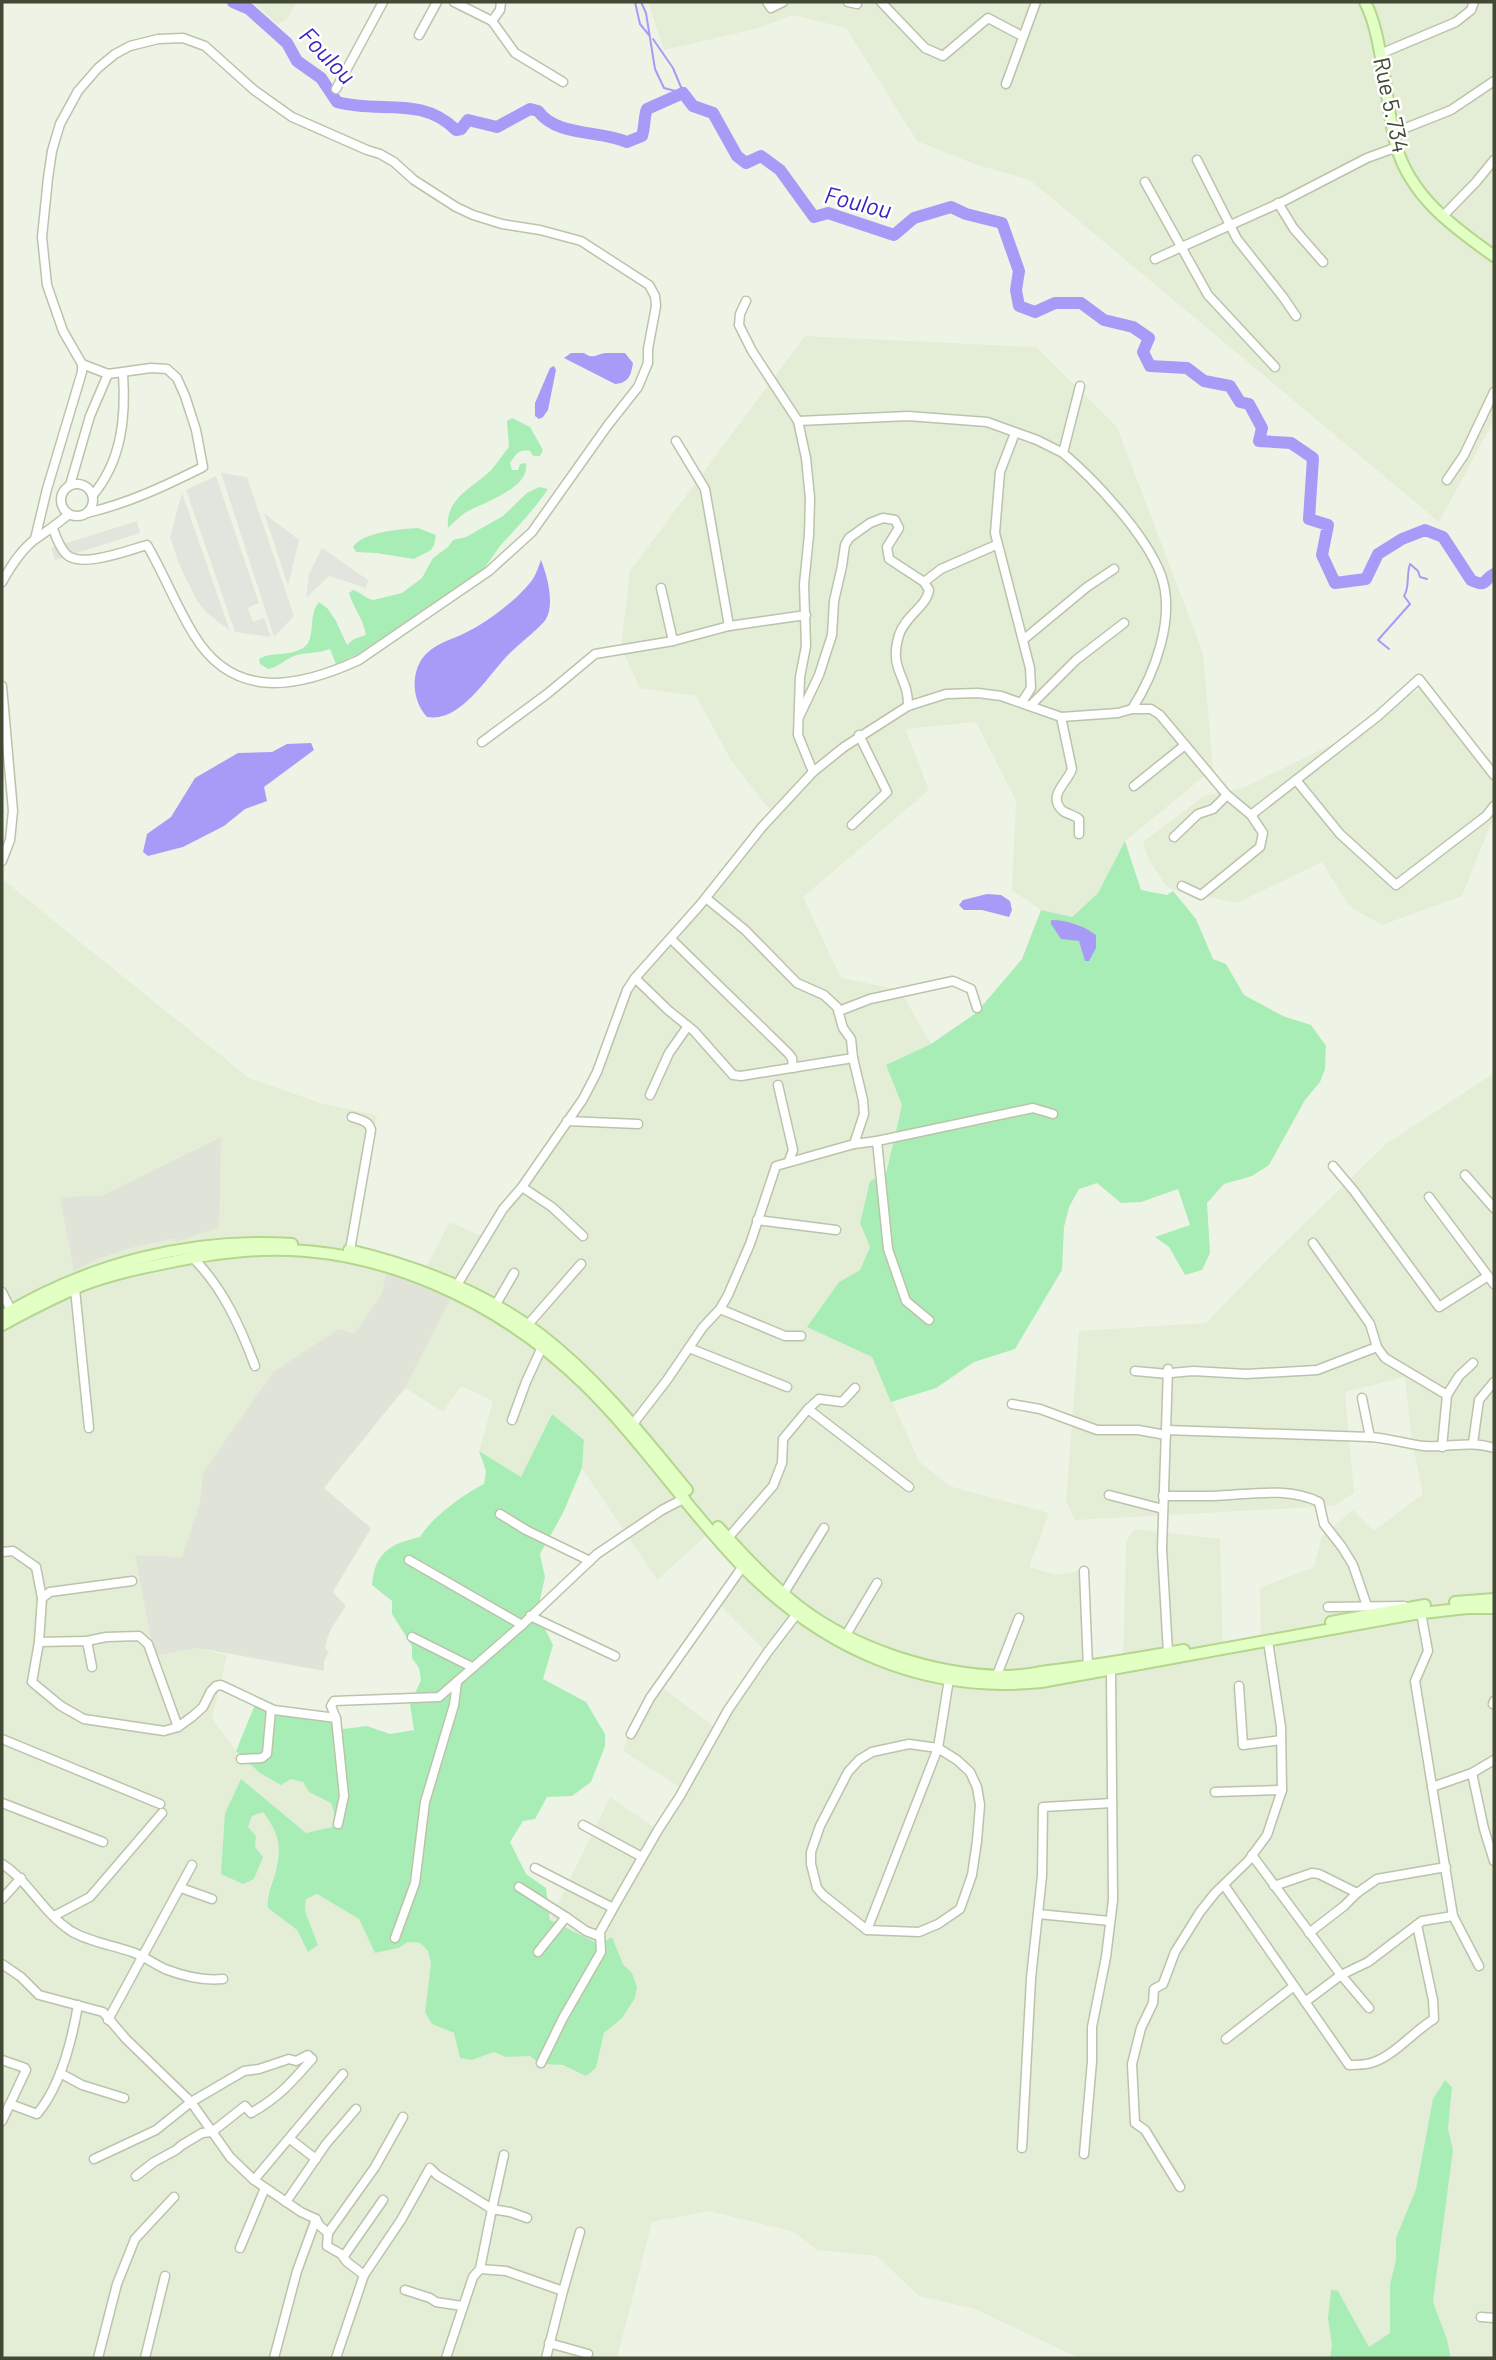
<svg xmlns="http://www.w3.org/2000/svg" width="1496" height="2360" font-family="Barlow,sans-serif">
<rect width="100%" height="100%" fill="#eef4e5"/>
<g fill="#e4edd6">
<polygon points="253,2 297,2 286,20 278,24"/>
<polygon points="648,2 1494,2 1494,420 1439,522 1030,180 977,165 917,141 846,28 792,15 759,28 664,50"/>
<polygon points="805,336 1036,347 1117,427 1203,653 1213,769 1125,841 1098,893 1071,917 1041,910 1012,890 1016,801 976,722 905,729 929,790 803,897 841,978 900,990 931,1044 886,1065 902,1105 885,1174 870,1181 860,1223 870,1247 860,1270 839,1282 808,1327 872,1357 919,1461 949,1486 1049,1513 1029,1567 1056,1575 1087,1570 1089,1674 1123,1668 1126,1542 1134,1529 1220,1539 1223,1650 1261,1642 1260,1588 1314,1567 1322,1536 1353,1510 1374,1531 1423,1494 1412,1442 1405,1377 1345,1392 1354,1493 1334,1506 1075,1520 1066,1501 1079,1331 1206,1323 1267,1260 1386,1144 1494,1073 1494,2358 1452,2358 1447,2338 1433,2302 1453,2150 1448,2129 1452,2087 1428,2124 1416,2189 1396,2238 1396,2259 1390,2285 1390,2334 1369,2347 1338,2291 1328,2319 1332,2345 1330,2358 1079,2358 975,2309 919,2296 877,2256 817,2250 794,2232 709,2211 652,2222 617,2358 2,2358 2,879 249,1078 323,1104 377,1115 349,1257 388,1268 381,1296 354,1335 203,1473 200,1502 182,1557 135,1555 154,1656 197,1648 227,1655 212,1718 236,1751 291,1779 303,1782 309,1792 331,1803 335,1815 332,1827 306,1833 241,1779 225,1813 255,1847 248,1827 252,1816 263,1812 277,1832 279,1845 276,1870 267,1895 268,1908 297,1930 308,1951 318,1945 305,1911 306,1899 317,1894 359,1919 375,1953 399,1948 408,1942 420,1943 428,1951 431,1963 425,2012 432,2024 454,2033 472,2060 494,2052 506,2057 530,2056 540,2064 596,2068 604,2033 622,2017 632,1973 623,1964 612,1937 599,1945 550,1920 610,1797 658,1830 686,1791 623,1751 629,1733 659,1685 717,1729 767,1653 718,1603 742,1567 711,1531 657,1580 582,1468 584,1440 551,1414 521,1478 479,1451 493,1401 461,1386 443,1412 405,1388 454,1292 420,1278 450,1222 484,1237 583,1099 627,990 772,813 731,760 696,696 640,688 621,648 630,571"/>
<polygon points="1424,686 1494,764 1494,816 1462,896 1382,925 1349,906 1322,862 1237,903 1171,889 1164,883 1148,858 1143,842 1204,796 1245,787 1345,738"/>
</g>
<g fill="#e0e3d7">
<polygon points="221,1137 219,1227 176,1242 175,1238 130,1248 95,1260 74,1271 60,1197 102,1196"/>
<polygon points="388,1268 454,1292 405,1388 324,1488 371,1528 333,1592 346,1606 332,1627 327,1639 325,1648 329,1652 324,1661 324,1671 198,1648 154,1656 135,1555 182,1557 200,1502 203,1473 273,1372 339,1329 354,1334 381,1296"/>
</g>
<g fill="#a9edb6">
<path d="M512 418 530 427 543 450 540 456H533L530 451C518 449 516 455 510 463L512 470H518L520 464 526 463C531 489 481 503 465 513 459 517 453 523 448 528 445 500 470 489 488 473 496 466 502 455 509 447L507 421Z"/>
<path d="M539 487 548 489C534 510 517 527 500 546 495 553 490 561 484 568 444 610 389 641 336 664L330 649C317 654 305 652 294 656 284 660 279 667 268 669L260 664 259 659C272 651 287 657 303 648 317 640 307 616 319 602L328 609 336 621 347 645 354 639 366 635C363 617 353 608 349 593L353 590C361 592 366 599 373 600L402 593 422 578 433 558 448 547 453 540 466 537 503 516 527 493Z"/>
<path d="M418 528 436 535 434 545 431 550 414 559 376 553 356 552 353 547C362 532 401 529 418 528Z"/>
<polygon points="1125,841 1141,890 1167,895 1173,891 1196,919 1213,959 1226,964 1244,995 1283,1016 1311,1025 1326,1046 1325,1069 1320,1082 1305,1100 1269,1165 1252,1176 1224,1184 1207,1203 1210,1253 1202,1270 1185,1275 1169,1247 1155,1237 1190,1225 1178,1189 1141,1202 1121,1203 1097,1183 1079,1189 1069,1207 1064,1227 1062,1270 1015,1349 974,1362 936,1388 891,1402 872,1357 807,1327 839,1282 860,1270 870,1247 860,1223 870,1181 886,1173 902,1105 886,1065 931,1044 976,1013 1022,959 1041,910 1072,917 1098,893"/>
<path d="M552 1414 584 1440 582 1468 563 1513 540 1554 545 1577 537 1613 553 1645 543 1679 586 1702 605 1734V1746L591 1782 572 1796 547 1797 535 1819 523 1821 510 1842 526 1874 546 1888 550 1920 599 1944 612 1937 623 1964 632 1973 637 1987 635 1998 622 2018 604 2033 596 2068 586 2076 563 2065 540 2064 530 2056 506 2057 494 2052 472 2060 460 2058 454 2033 432 2024 425 2012 431 1963 428 1951 420 1943 408 1942 399 1948 375 1953 359 1919 317 1894 306 1899 305 1911 318 1945 308 1952 297 1930 268 1908C266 1893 273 1884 276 1870 282 1843 278 1833 263 1812L252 1816 248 1827 256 1836 255 1847 263 1857 254 1879 243 1884 221 1874 225 1813 241 1779 306 1833 332 1827 335 1815 331 1803 309 1792 303 1782 291 1779 281 1785 260 1773 236 1751 258 1697 276 1715 323 1714 343 1729 367 1726 390 1734 414 1730 410 1705 421 1680 419 1668 412 1658V1646L392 1614V1601L372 1585C375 1552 390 1544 420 1537 430 1519 465 1493 484 1484L486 1471 479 1451 521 1477Z"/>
<polygon points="1445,2080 1452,2087 1448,2129 1453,2150 1433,2302 1447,2339 1451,2358 1330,2358 1332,2345 1328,2319 1331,2290 1338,2291 1369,2347 1390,2333 1390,2285 1396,2259 1396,2238 1416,2189 1433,2099"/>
</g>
<g fill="#e2e5de">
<polygon points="221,473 247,477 294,616 274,637"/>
<polygon points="216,476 259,603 248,608 253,622 264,618 271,637 235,632 186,490"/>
<polygon points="182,493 230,631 207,613 197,601 179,564 170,537"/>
<polygon points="264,513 299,540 288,586 274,543"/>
<polygon points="137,521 140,533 55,560 51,548"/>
<polygon points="322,548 368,580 366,588 329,576 306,598 309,574"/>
</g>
<g fill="#a89bf8">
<path d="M571 353H584C593 360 596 354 606 353 612 353 619 353 625 353L633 363C631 375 629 383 615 384L564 358Z"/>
<polygon points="554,366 556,370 548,410 543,417 539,419 535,416 535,403 550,368"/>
<path d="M541 560C547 575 555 604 546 619 542 626 518 645 510 653 489 673 462 723 427 717 411 700 410 669 427 653 439 642 451 640 465 633 486 623 514 602 529 584 535 578 538 568 541 560Z"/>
<polygon points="311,743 314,750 264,787 267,801 245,809 224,826 183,847 148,856 143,852 147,834 171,817 195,778 238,753 272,752 287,744"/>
<polygon points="987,894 1001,895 1010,901 1012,910 1009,917 982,910 964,910 959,905 963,900"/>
<path d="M1051 920C1067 920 1084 926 1096 935V948L1089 961H1085L1079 941 1061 939 1051 924Z"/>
</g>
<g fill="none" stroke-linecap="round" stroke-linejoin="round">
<g stroke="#a89bf8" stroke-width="2">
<polyline points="635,2 640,24 649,35"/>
<polyline points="641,2 646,13 655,69 664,88 683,93"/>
<polyline points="653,39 673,68 683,92"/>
<path d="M1389 649 1378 640 1410 604 1404 596C1410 587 1406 576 1410 564L1418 571 1420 577 1427 579"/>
</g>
<path stroke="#a89bf8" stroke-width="12" d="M233 2 249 9 287 43 297 61 321 78 337 102C379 114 421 95 456 130L461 129 468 120 497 127 530 109 538 111C557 137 600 130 627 142L642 136C645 127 644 115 647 109L683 93 693 106 713 113 737 156 746 163 761 156 780 170 814 217 828 213 894 235 914 218 951 207 966 214 1002 223 1019 271 1016 290 1019 306 1035 312 1055 303H1081L1104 320 1133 327 1149 338 1143 352 1150 366 1187 368 1204 381 1230 386 1240 402 1249 404 1262 428 1259 441 1291 443 1313 458 1309 519 1328 525 1322 555 1335 583 1366 579 1378 554 1402 539 1425 530 1443 537 1471 580C1487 588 1483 580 1494 574"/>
<defs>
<g id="street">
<polyline points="454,2 492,21 515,53 563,82"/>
<polyline points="767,2 771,8 783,2"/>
<polyline points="848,2 857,4 857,2"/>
<polyline points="881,2 925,48 943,56 988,18 1022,36"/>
<polyline points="492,21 500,10 501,2"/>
<polyline points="419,35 437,2"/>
<polyline points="1380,54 1456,22 1471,10 1474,2"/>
<polyline points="1006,84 1036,2"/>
<polyline points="336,89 383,2"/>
<polyline points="1393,133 1451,110 1494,81"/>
<polyline points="1197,160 1237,239 1283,297 1296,316"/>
<polyline points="1145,182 1208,295 1275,367"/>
<polyline points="1278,203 1294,229 1323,262"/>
<polyline points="1442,217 1476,182 1494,160"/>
<polyline points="1155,259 1282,202 1367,158 1397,147"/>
<polyline points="746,301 740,314 739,325 752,351 798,421 806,458 810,498 809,535 804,584 806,646 800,677 798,735 813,772"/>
<path d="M82 364 108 374 151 368 167 369 177 378 185 396 196 430 203 467C165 486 129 503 87 513"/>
<path d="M1080 386 1063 453C1096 481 1146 535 1161 575 1176 617 1155 673 1132 709"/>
<polyline points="798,421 908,416 987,422 1037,440 1063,453"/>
<polyline points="1015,433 1000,472 995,533 1030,668 1031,688 1022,702"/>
<polyline points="676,441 705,489 729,626"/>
<polyline points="1447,480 1464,455 1494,392"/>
<circle cx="77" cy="500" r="16"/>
<polyline points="70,485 90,416 108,374"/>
<path d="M93 495C122 460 126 417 123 373"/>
<path d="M35 539 47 489 82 372V364L63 331 47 285 42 237 48 178 52 151 60 124 78 91 98 68 115 54 130 46 158 39 183 38 205 46 254 90 292 117 367 150 380 154 394 162 414 180 456 207 473 215 502 224 540 230 581 241 649 285 655 296 656 306 648 349V363L638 387 608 425 532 532 489 571 359 660C298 688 234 701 194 635 176 606 164 574 147 545 129 550 80 569 66 554 60 548 56 537 53 529"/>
<path d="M2 582C11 566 22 548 37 538 48 530 59 523 69 514"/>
<polyline points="924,582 941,569 996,545"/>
<polyline points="661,588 673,641"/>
<polyline points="1023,640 1087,587 1114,569"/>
<polyline points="2,686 13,811 10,840 2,861"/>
<polyline points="1030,706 1076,660 1124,623"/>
<path d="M799 717 819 675 832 635 834 601 842 566 845 545 849 538 870 523 883 518 895 520 899 528 887 547 889 559 924 582 929 590C927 606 905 616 899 635 888 671 909 676 908 706"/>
<path d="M1061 717 1072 769C1068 782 1046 796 1063 811 1067 814 1074 815 1079 819V834"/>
<polyline points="482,742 547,694 595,654 673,641 729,626 806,615"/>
<polyline points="1296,780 1340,834 1396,885 1486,816 1494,806"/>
<polyline points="1134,786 1185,745"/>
<polyline points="852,825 887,792 859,735"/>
<polyline points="1174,837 1198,814 1213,809 1227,795"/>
<polyline points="1182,886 1201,895 1260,847 1263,833 1251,815"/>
<polyline points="706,898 745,930 797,983 824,995 837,1007 843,1028 851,1039 853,1058 863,1100 864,1114 854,1144"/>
<polyline points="671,939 788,1053 792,1058 793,1068"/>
<polyline points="635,978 668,1010 694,1031 733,1075 741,1076 853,1058"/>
<polyline points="839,1011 870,999 953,981 971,989 977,1008"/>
<polyline points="778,1085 793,1150 789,1161"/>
<polyline points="650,1095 669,1053 688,1026"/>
<polyline points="567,1121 638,1124"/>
<polyline points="877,1141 888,1249 906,1301 929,1320"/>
<polyline points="1333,1166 1354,1191 1439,1307 1488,1276"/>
<polyline points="1465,1175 1494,1208"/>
<polyline points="522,1187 552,1207 583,1236"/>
<polyline points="1429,1197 1494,1284"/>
<polyline points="757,1220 836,1230"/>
<polyline points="1313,1243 1370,1324 1377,1347 1385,1358 1447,1395"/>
<path d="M350 1250 371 1130C369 1121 361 1120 352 1117"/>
<path d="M193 1258C223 1288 240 1326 255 1366"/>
<polyline points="457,1285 503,1209 522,1187 583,1099 597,1072 627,990 635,978 700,905 762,827 813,772 844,747 908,706 946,694 978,693 1001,696 1061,717 1118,713 1132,709 1151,709 1160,715 1227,795 1251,815 1378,716 1419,679 1494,775"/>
<polyline points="75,1289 89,1428"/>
<polyline points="2,1292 13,1314"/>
<polyline points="495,1306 514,1273"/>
<polyline points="720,1309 785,1336 801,1336"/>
<polyline points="525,1328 581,1264"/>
<polyline points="689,1348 787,1387"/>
<polyline points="1135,1371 1168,1374"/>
<polyline points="1171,1373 1193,1371 1246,1374 1317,1370 1377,1347"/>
<polyline points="1012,1404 1040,1409 1097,1430 1138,1430 1166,1435"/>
<polyline points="808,1409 819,1399 842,1402 855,1388"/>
<polyline points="512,1420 526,1382 542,1347"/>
<polyline points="633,1424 667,1380 703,1327 720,1309 728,1295 750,1244 776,1166 854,1144 877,1141 1033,1108 1053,1114"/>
<polyline points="1166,1430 1370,1437 1362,1398"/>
<path d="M1370 1437C1389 1438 1405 1444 1424 1446 1448 1448 1470 1440 1494 1448"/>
<polyline points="1473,1443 1479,1400 1494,1382"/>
<polyline points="1442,1447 1447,1395 1459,1376 1473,1363"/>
<polyline points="1109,1495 1163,1509"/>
<path d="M1163 1496C1179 1496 1196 1496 1212 1496 1248 1495 1286 1486 1319 1502L1324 1524 1342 1547 1353 1565 1367 1606"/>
<polyline points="500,1514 526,1530 590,1561"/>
<polyline points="728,1538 773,1486 782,1463 783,1439 808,1409 909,1487"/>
<polyline points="2,1552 13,1551 36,1567 42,1598"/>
<polyline points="409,1560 522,1625"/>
<polyline points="1084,1571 1088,1667"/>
<polyline points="132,1581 50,1592 42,1598 39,1642 32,1682 61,1706 84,1719 164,1731 178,1727 193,1716 203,1707 211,1691 216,1686 221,1685 274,1710 336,1718 331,1706 334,1701 439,1697 522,1625 597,1554 662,1510 685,1498"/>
<polyline points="784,1593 824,1528"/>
<polyline points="1328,1607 1404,1606"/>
<polyline points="1421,1613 1428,1651 1415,1681 1453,1916 1479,1966"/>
<polyline points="530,1616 615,1656"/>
<polyline points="846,1635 877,1583"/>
<polyline points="412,1637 472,1667"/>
<polyline points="87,1641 106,1637 139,1636 148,1644 178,1727"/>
<polyline points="39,1642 87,1641 92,1667"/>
<polyline points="1168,1653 1162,1549 1168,1369"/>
<polyline points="997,1675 1019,1618"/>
<polyline points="1239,1686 1243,1745 1281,1740"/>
<polyline points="1493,1704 1494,1701"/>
<polyline points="336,1718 344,1796 338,1824"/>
<polyline points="631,1734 650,1698 743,1566"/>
<polyline points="2,1739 160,1804"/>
<polygon points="909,1744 938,1748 957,1760 970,1772 977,1787 980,1805 977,1841 972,1875 960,1909 938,1924 919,1932 867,1930 823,1895 817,1888 811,1864 811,1852 820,1826 848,1772 859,1760 872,1752"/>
<polyline points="241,1759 262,1758 267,1754 271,1709"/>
<polyline points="1472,1773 1484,1829 1494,1861"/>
<polyline points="1432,1787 1472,1773 1494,1760"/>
<polyline points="1215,1792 1282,1790"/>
<polyline points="2,1803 103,1842"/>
<polyline points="583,1825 642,1857"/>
<polyline points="1252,1855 1341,1975 1368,1962 1422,1921 1453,1916"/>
<path d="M2 1864C29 1881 43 1913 71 1931 89 1942 112 1945 132 1952 144 1956 154 1964 165 1969 183 1976 204 1981 223 1979"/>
<polyline points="535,1868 613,1908"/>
<path d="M1224 1885 1349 2065C1356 2065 1364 2065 1371 2063 1393 2057 1414 2031 1434 2019L1433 2000 1417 1925"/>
<polyline points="1274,1886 1312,1873 1319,1874 1357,1893"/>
<polyline points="519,1887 566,1917"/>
<polyline points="181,1888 212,1899"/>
<polyline points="2,1899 21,1878"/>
<polyline points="1038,1914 1110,1921"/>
<polyline points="54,1916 90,1897 162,1813"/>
<polyline points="867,1930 938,1748 949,1679"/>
<polyline points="1309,1933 1344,1906 1357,1893 1377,1879 1446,1867"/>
<polyline points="395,1938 415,1883 425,1802 454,1705 457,1682"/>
<polyline points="538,1952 566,1917 586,1931 599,1936"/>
<polyline points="2,1964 21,1977 39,1995 103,2012 126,2039 191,2102 230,2157 254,2180 301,2212 316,2219 319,2225 328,2233 327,2246 341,2254 347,2262 364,2275"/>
<polyline points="1305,2002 1341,1975 1369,2008"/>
<polyline points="108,2020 192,1865"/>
<polyline points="1226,2039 1294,1986"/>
<polyline points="2,2060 25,2068 26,2070 2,2121"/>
<polyline points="541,2063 563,2018 601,1952 600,1932 615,1905 658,1830 680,1796 728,1710 767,1653 796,1615"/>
<polyline points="60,2073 82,2085 124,2098"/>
<path d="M10 2104 37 2114C60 2087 72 2040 78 2005"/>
<polyline points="290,2139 316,2159"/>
<polyline points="1022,2148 1031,1978 1042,1876 1043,1807 1112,1803"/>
<polyline points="1084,2154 1092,2061 1092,2027 1106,1957 1113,1900 1111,1671"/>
<polyline points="94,2159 156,2130 191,2102 244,2071 259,2069 289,2059 296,2061 308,2055 312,2059"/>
<path d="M136 2176 154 2162 176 2150 182 2145 202 2133 212 2132 245 2106 251 2113C279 2097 291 2083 312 2059"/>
<polyline points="254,2180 343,2074"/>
<polyline points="1180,2187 1145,2130 1135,2123 1132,2064 1141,2028 1153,2003 1154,1989 1163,1984 1175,1952 1200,1912 1215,1893 1248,1861 1267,1835 1282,1790 1281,1727 1268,1641"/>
<polyline points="286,2202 326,2144 356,2109"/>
<polyline points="328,2233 375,2167 403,2117"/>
<polyline points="240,2248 265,2188"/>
<polyline points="344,2256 383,2200"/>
<polyline points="480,2269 506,2271 563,2291 546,2358"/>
<polyline points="405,2290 430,2298 436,2302 462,2306"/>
<polyline points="563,2291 580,2232"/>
<polyline points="1481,2317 1494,2318"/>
<polyline points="549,2343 588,2354"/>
<polyline points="98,2358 117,2284 135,2239 174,2197"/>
<polyline points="145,2358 165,2276"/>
<polyline points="274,2358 297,2271 316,2219"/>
<polyline points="336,2358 364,2275 401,2220 430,2168 437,2175 492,2209 504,2155"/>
<polyline points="446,2358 473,2277 480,2269 492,2209 510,2212 527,2218"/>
</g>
<g id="secondary">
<path d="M1365 2C1376 23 1380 52 1384 75 1388 98 1390 122 1396 145 1410 196 1453 227 1494 256"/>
<path d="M349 1250C417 1266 484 1292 540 1334 597 1378 642 1435 687 1490"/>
<path d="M2 1316C88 1264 191 1237 292 1244"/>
<path d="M2 1325C28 1311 55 1297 83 1285 111 1274 142 1268 171 1262 200 1256 231 1251 261 1250 379 1245 500 1302 583 1383 641 1439 686 1508 742 1566 823 1649 925 1694 1041 1682L1414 1614 1467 1608H1494"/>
<path d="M718 1527C743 1555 768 1582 797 1605 853 1649 935 1675 1006 1676 1020 1676 1034 1673 1048 1671 1094 1666 1139 1658 1184 1650"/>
<polyline points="1455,1602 1494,1599"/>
<polyline points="1331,1622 1425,1605"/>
</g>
</defs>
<use href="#street" stroke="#bac4aa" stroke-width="11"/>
<use href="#secondary" stroke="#b4d68e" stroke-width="14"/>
<use href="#street" stroke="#fff" stroke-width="8"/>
<use href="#secondary" stroke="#e2ffc4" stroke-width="10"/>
</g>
<g text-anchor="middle" stroke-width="5" stroke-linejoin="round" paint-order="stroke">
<g font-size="23" fill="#414834" stroke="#fff">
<text transform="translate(1391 105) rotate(78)" y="8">Rue 5.734</text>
</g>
<g font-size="24" font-style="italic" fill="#3a22bf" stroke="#fff">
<text transform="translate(327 56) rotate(46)" y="8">Foulou</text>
<text transform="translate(858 203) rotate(14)" y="8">Foulou</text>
</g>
</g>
<rect width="1496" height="2360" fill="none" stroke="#414834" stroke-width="7"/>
</svg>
